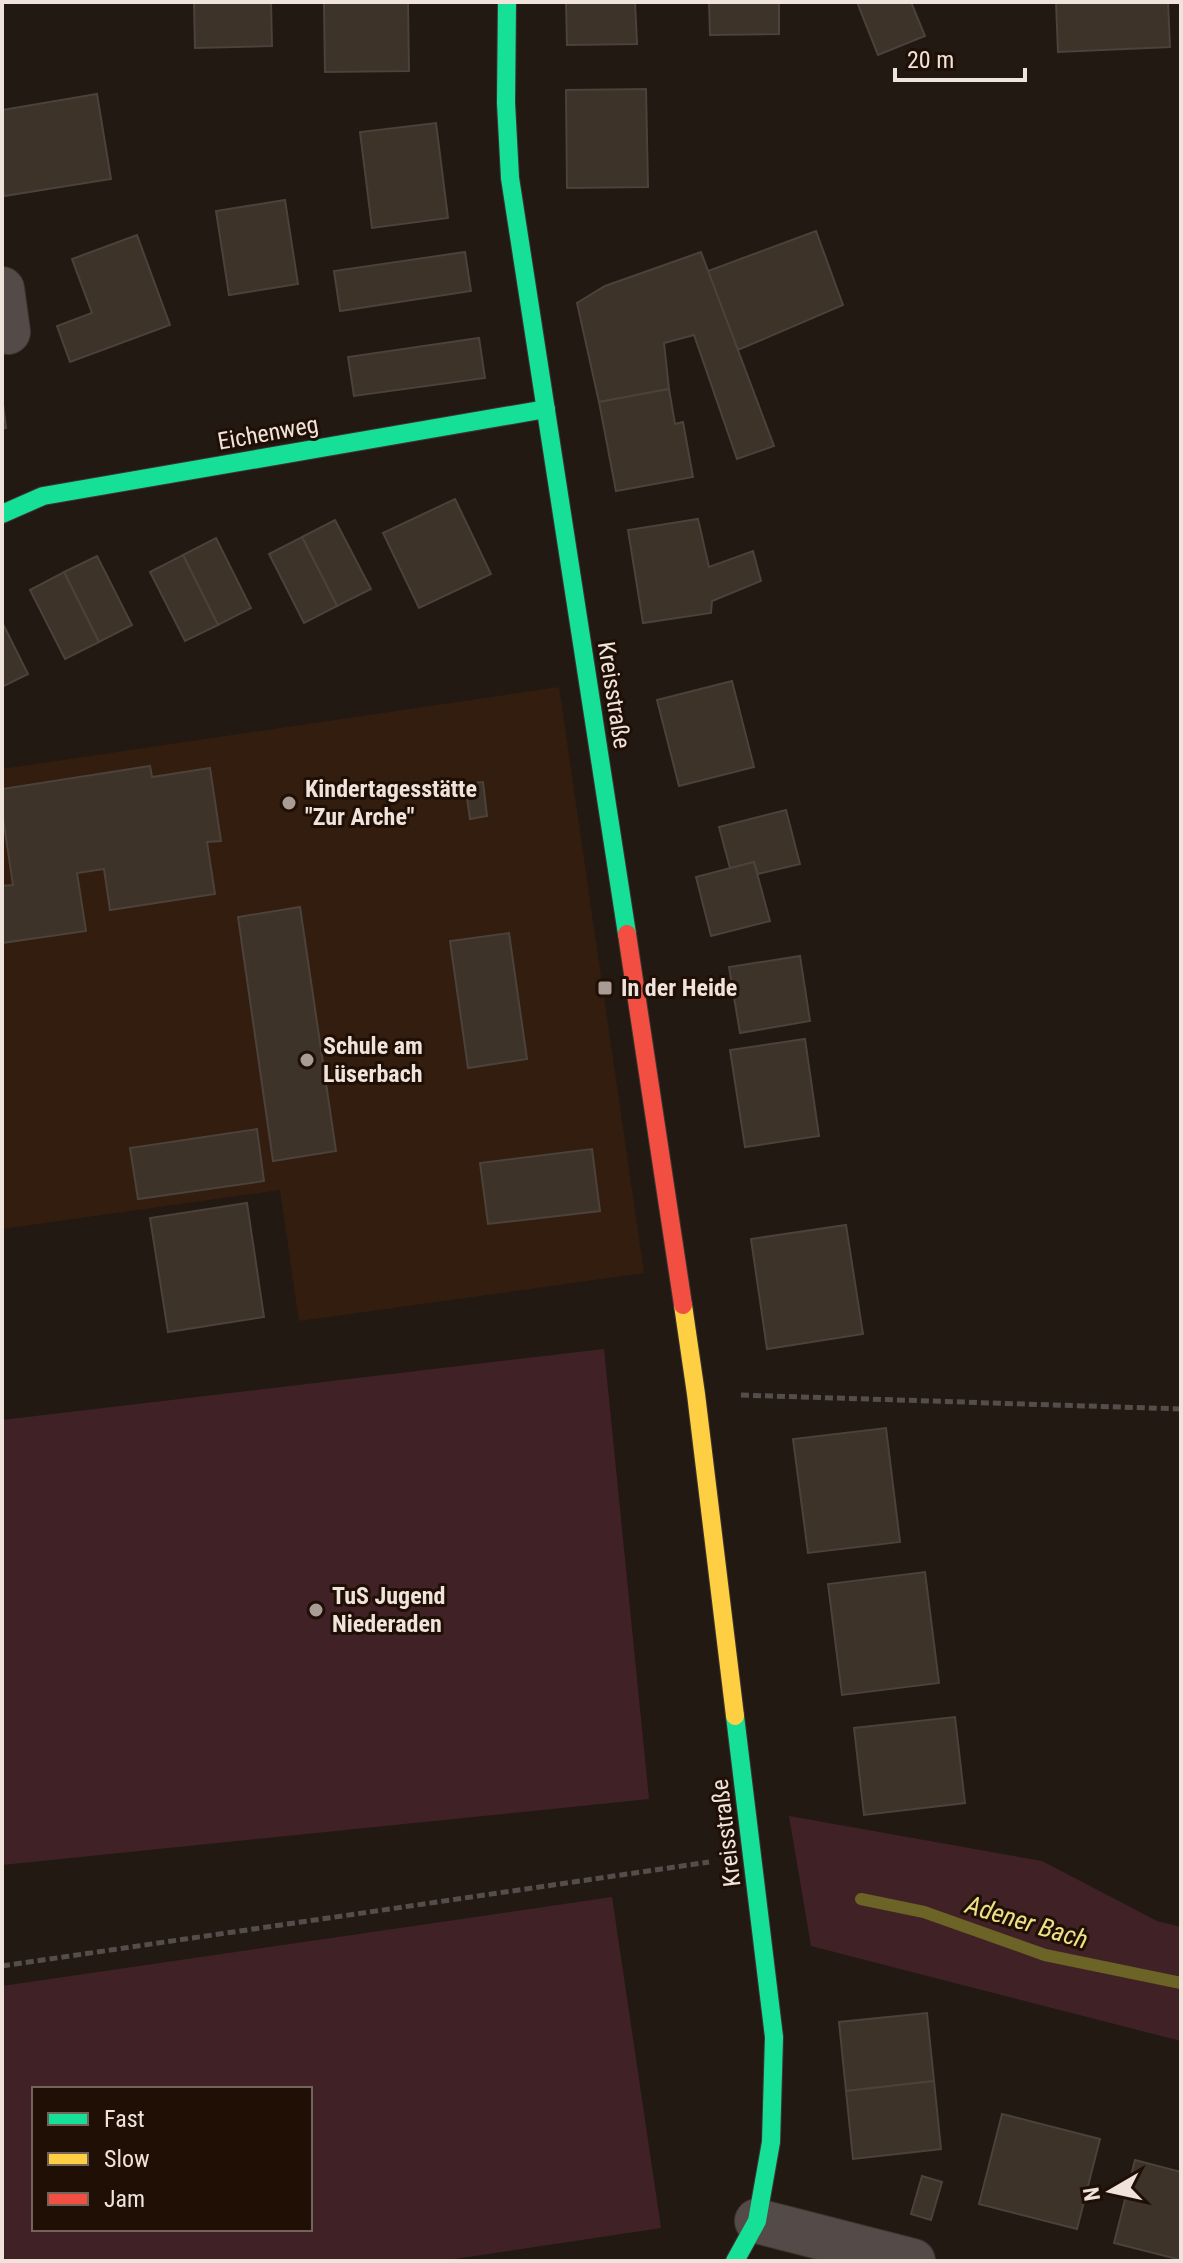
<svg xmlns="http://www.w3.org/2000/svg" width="1183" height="2263" font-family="'Roboto Condensed',sans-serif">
<rect width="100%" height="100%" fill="#231913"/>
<polygon fill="#331d0f" points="559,687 644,1273 299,1321 280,1190 2,1229 2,769"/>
<g fill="#402226" fill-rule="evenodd">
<polygon points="604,1349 649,1799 2,1865 2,1420"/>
<polygon points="789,1816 1042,1861 1157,1921 1181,1927 1181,2041 811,1946"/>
<path d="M612 1897 661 2228 441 2261H5L2 2239V1986ZM34 2089H310V2229H34Z"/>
</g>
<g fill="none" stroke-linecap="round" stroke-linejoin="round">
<polyline stroke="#6c6327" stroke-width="12" points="861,1899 924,1912 1045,1955 1181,1983"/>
</g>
<g fill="#3d3328" stroke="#4a423b" stroke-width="2">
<polygon points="194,2 271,2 272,46 195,48"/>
<polygon points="324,2 408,2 409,71 325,72"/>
<polygon points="566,2 635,2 637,44 567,45"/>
<polygon points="709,2 779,2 779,34 710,35"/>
<polygon points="857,2 911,2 925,36 878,55"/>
<polygon points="1056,2 1168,2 1170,47 1058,52"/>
<polygon points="646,89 648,187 567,188 566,90"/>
<polygon points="97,94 111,179 4,196 2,184 2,110"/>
<polygon points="436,123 448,218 372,228 360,132"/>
<polygon points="285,200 298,284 229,295 216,211"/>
<polygon points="816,231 843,305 738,350 708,271"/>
<polygon points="137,235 170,325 70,362 57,326 92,313 72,259"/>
<polygon points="465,252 471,291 340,311 334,271"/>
<polygon points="701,252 774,446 737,459 694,335 664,343 669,389 599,402 577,303 605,286"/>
<polygon points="479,338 485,378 354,396 348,357"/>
<polygon points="669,389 675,424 683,422 693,477 616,491 599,402"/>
<polygon points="2,396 6,428 2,429"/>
<polygon points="455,499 491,574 419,608 383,533"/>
<polygon points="698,519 709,567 753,551 761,581 712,601 711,613 643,623 628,530"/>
<polygon points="335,520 371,589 337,606 302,537"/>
<polygon points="302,537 337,606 304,623 269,554"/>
<polygon points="216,538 251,608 218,625 183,555"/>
<polygon points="183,555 218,625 185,641 150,572"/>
<polygon points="97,556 132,625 99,642 64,572"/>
<polygon points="64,572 99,642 65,659 30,590"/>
<polygon points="2,622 28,674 2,687"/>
<polygon points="732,681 754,767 679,786 657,700"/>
<polygon points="150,766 152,777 210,768 221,841 207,842 215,894 110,910 104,869 77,873 86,931 2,943 2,886 13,885 2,811 2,789"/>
<polygon points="483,782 487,816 470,819 465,784"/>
<polygon points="786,810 800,864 758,874 754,862 730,868 719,827"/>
<polygon points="754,862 770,921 711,936 696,877"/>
<polygon points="300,907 336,1151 273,1161 238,917"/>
<polygon points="509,933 527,1059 468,1068 450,941"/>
<polygon points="800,956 810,1021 740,1033 729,967"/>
<polygon points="805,1039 819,1136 745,1147 730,1050"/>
<polygon points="257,1129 264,1181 138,1199 130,1148"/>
<polygon points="592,1149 600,1211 488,1224 480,1163"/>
<polygon points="247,1203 264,1317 168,1332 150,1218"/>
<polygon points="846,1225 863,1334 767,1349 751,1239"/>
<polygon points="886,1428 900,1542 808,1553 793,1439"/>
<polygon points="925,1572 939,1683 842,1695 828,1584"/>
<polygon points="955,1717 965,1803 864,1815 854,1728"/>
<polygon points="927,2013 934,2081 846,2091 839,2022"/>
<polygon points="934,2081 941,2149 853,2159 846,2091"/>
<polygon points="1002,2114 1100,2139 1077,2229 979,2204"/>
<polygon points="1135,2160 1181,2172 1181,2260 1114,2243"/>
<polygon points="922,2176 942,2182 931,2220 911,2214"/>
</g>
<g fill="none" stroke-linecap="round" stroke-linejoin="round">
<defs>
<g id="street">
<polyline points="2,289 8,332"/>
<polyline points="757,2221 913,2261"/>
</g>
<g id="fast">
<polyline points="507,2 506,103 510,178 627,934"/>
<polyline points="2,514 43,496 546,409"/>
<polyline points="735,2261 757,2221 771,2142 774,2037 735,1716"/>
</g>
<polyline id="slow" points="683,1305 696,1394 735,1716"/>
<polyline id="jam" points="627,934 683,1305"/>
</defs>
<use href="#street" stroke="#3e3631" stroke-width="46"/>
<use href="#fast" stroke="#3e3631" stroke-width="20"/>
<use href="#slow" stroke="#3e3631" stroke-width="20"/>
<use href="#jam" stroke="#3e3631" stroke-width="20"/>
<g stroke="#554d49" stroke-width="5" stroke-dasharray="8 4" stroke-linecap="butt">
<polyline points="741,1395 1181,1409"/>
<polyline points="2,1966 709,1862"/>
</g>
<use href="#street" stroke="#544a48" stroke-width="44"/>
<use href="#fast" stroke="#16e098" stroke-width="18"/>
<use href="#slow" stroke="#ffcf43" stroke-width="18"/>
<use href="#jam" stroke="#f24e42" stroke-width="18"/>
</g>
<g fill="#a89c95" stroke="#1f0f05" stroke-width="3">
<circle cx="289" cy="803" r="8"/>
<rect x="597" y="980" width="16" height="16" rx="4"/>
<circle cx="307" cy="1060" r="8"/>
<circle cx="316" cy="1610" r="8"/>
</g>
<g text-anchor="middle" stroke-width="6" stroke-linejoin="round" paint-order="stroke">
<g font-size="24" fill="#efe3db" stroke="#1f0f05">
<text transform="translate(268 433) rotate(-10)" y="8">Eichenweg</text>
<text transform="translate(614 695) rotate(81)" y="8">Kreisstraße</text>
<text transform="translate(726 1833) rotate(-97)" y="8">Kreisstraße</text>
</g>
<g font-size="24" font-weight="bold" fill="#efe3db" stroke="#1f0f05" text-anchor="start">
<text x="305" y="797">Kindertagesstätte<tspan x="305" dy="28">"Zur Arche"</tspan></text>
<text x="621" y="996">In der Heide</text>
<text x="323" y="1054">Schule am<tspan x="323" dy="28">Lüserbach</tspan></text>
<text x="332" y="1604">TuS Jugend<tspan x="332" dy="28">Niederaden</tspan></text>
</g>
<g font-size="26" font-style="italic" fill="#eee184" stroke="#1f0f05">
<text transform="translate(1027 1922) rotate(17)" y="9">Adener Bach</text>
</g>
</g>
<rect width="1183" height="2263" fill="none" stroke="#efe3db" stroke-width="8"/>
<rect x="32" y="2087" width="280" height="144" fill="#1f0f05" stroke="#72645b" stroke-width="2"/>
<rect x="48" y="2113" width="40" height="12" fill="#16e098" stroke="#72645b" stroke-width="2"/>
<text x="104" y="2127" font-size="24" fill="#efe3db">Fast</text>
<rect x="48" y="2153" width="40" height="12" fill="#ffcf43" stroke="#72645b" stroke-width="2"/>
<text x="104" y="2167" font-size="24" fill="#efe3db">Slow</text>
<rect x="48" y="2193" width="40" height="12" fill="#f24e42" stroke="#72645b" stroke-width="2"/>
<text x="104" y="2207" font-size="24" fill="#efe3db">Jam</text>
<g transform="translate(1111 2191) rotate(261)" stroke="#1f0f05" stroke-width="6" paint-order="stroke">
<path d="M0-6L14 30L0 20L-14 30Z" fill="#efe3db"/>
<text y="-12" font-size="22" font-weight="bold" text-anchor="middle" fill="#efe3db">N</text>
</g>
<path d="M895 68v12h130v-12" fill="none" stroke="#efe3db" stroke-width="4"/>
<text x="907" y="68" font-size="24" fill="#efe3db" stroke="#1f0f05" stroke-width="6" paint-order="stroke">20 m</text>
</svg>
